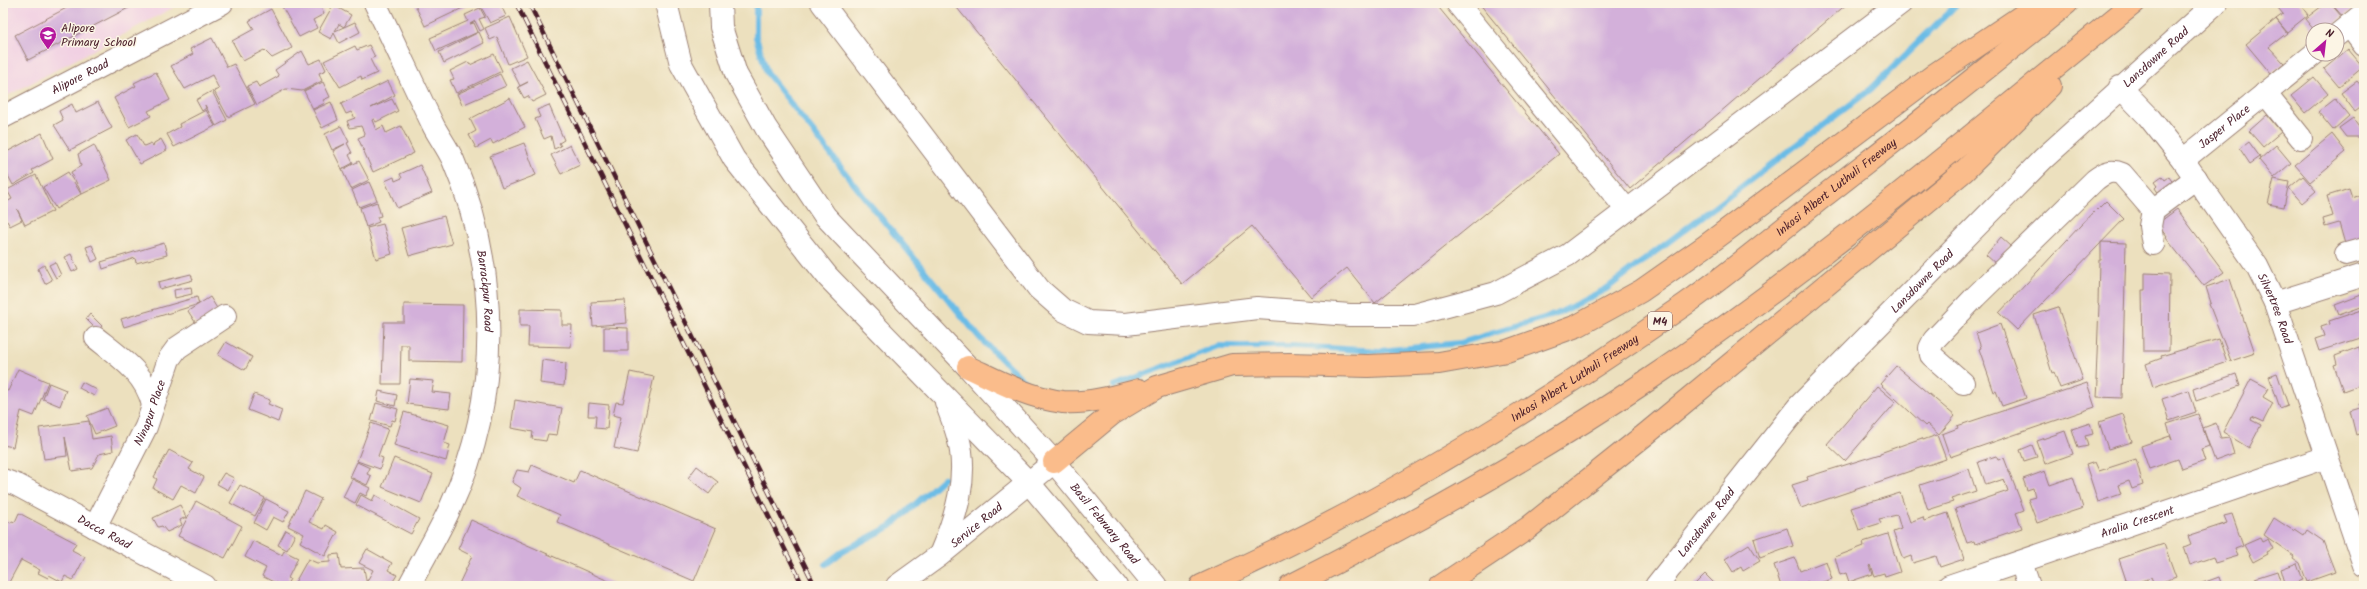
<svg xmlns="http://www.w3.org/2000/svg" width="2367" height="589" font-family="Kalam,sans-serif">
<rect width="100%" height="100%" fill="#fcf5e5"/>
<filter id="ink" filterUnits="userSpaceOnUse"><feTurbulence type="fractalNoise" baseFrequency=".025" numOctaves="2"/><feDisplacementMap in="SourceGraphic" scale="8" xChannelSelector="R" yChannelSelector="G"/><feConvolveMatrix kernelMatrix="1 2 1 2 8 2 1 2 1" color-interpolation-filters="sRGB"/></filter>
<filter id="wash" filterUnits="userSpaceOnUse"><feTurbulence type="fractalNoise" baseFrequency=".012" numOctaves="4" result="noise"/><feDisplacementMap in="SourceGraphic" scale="16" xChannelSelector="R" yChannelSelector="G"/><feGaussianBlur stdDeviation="0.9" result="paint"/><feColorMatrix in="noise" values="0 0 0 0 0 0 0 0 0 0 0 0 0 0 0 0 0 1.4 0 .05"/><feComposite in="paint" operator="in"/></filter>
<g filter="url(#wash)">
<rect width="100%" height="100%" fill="#ece0be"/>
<g fill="#f1d0e3">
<polygon points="3,3 182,3 3,98"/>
<polygon points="104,579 117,586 57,586"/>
</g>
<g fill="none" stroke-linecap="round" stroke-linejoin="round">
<g stroke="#6abce6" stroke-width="6">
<polyline points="756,3 756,37 767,73 872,207 980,338 1027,384"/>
<polyline points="1114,386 1218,346 1290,346 1380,351 1460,343 1557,314 1606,289 1871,89 1958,3"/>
<polyline points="826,564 843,551 891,526 944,478"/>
</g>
</g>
<g id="blocks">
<g fill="#d3b0da">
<polygon points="76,3 138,3 28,60 15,35"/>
<polygon points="280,3 326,3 320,6 324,14 313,20 317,28 299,37"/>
<polygon points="414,3 469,3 469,5 425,26"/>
<polygon points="490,3 500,3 506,16 490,23 481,7"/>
<polygon points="953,3 1435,3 1559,154 1375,303 1347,268 1311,297 1252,226 1182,284"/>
<polygon points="1479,3 1848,3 1630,189"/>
<polygon points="2274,3 2299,3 2308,15 2287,32 2276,19 2283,14"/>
<polygon points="2326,3 2330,3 2342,17 2326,30 2314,30 2305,19"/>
<polygon points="2331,3 2360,3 2343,17"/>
<polygon points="333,5 351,15 344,27 339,24 335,31 355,22 360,32 339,43 334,33 331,39 318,32"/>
<polygon points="480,8 485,17 479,19 484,29 480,31 475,21 470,24 474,23 478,32 436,51 430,38 468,21 465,15"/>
<polygon points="271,9 292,48 272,58 264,50 243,61 232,41 254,29 249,21"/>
<polygon points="510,17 527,56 508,64 497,37 490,40 485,28"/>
<polygon points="2276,19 2287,33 2269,47 2284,63 2271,74 2246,44"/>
<polygon points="479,32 484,43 444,63 439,52"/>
<polygon points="212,38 227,67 234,64 255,104 228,117 214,91 219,89 212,75 185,89 171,66 193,54 190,49"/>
<polygon points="369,45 375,57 370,59 377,73 362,80 361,76 340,87 324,61 355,46 357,50"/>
<polygon points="2348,49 2363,67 2339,87 2324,69"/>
<polygon points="302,51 309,64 321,59 326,70 319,73 322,81 302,91 286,89 257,105 247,86 256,82 259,87 279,76 275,70"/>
<polygon points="494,54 502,71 456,93 450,80 454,79 450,71 468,62 470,65"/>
<polygon points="527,60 546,95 532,102 528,96 524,98 518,87 528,82 520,86 511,68"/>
<polygon points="156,72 170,100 148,111 151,116 129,127 114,98 136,86 134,83"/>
<polygon points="500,74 506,86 462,105 457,94"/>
<polygon points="2314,77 2328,94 2305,113 2291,96"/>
<polygon points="388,81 395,95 371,108 392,99 398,111 376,122 374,119 372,120 376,130 383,126 386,133 401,126 414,153 373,172 358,138 365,135 361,126 350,128 347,121 355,118 351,112 346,114 341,104"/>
<polygon points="2357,81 2364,89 2364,105 2355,112 2341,93"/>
<polygon points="323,82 330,97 323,100 325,103 313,109 304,91"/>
<polygon points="212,91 227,120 216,126 205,105 206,108 202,111 196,100"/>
<polygon points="510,98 525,127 493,144 491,140 476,148 469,135 476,131 470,119"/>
<polygon points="2335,99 2349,116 2333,130 2318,112"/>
<polygon points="98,102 112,128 70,150 54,125 63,120 59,111 72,104 76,113"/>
<polygon points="331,102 338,120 322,128 313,110"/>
<polygon points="549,105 564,140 559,143 561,146 554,149 551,136 544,139 535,119 540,117 537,110"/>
<polygon points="206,110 215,126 174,147 167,134 180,127 179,124"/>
<polygon points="2267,115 2281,132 2263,147 2249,131"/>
<polygon points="2353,118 2364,133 2364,137 2346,137 2339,128"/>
<polygon points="341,126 349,142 347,143 352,153 349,155 353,163 342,169 333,151 345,144 332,150 325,134"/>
<polygon points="42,133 53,159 32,170 34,173 13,185 3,166 3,154"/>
<polygon points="137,134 144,146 151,143 153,146 154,143 161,139 167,150 140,164 126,140"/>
<polygon points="2332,134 2346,152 2310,182 2295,165"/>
<polygon points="2249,142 2260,157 2250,164 2240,149"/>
<polygon points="524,143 536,175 502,188 490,156"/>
<polygon points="94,145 111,180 82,194 71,172 81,166 78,154"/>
<polygon points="570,145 580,165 561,174 551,155"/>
<polygon points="2276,145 2291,163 2274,178 2259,160"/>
<polygon points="359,161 369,180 351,189 342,170"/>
<polygon points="420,165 432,193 397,208 385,181 394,177 395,181 402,178 400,174"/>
<polygon points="68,172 81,194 56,209 43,187"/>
<polygon points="36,175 53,211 25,225 17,209 22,220 10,226 7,221 3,223 3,204 12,199 7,190"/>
<polygon points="2162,176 2165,180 2169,177 2176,187 2161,197 2155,188 2158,185 2155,181"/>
<polygon points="2303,176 2316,191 2302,203 2289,188"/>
<polygon points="2274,179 2289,182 2284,207 2268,204"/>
<polygon points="369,182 377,200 359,207 352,190"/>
<polygon points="2349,189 2352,198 2364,194 2364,238 2345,244 2339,223 2325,227 2323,219 2333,216 2327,196"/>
<polygon points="2106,201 2124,219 2017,330 1999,313 2093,212 2094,213"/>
<polygon points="377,202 381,216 377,217 379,222 366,227 360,208"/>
<polygon points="2177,209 2224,272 2204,286 2166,238 2167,237 2157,224"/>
<polygon points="444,216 452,244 409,256 401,228"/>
<polygon points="383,224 392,254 376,259 367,228"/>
<polygon points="2001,237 2011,246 1996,264 1986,255"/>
<polygon points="2101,242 2126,243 2122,398 2097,397 2098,381 2096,380 2099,305 2098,304 2099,260 2101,260"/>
<polygon points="164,243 167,255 136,263 135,258 103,269 101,262"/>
<polygon points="92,245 98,259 92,262 86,247"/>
<polygon points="71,254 78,269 72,272 65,257"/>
<polygon points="55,262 61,275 56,278 49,265"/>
<polygon points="44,265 52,280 45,284 38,269"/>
<polygon points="2145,273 2170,274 2169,351 2143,351 2142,290 2145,290"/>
<polygon points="191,274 193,280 160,289 158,282"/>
<polygon points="2230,279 2255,353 2231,361 2209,304 2211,303 2206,287"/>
<polygon points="191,287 192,294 175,298 174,290"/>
<polygon points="2364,294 2364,306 2339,315 2335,305"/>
<polygon points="197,297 199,304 124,327 121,319"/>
<polygon points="210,297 218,310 197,325 188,311"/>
<polygon points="625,300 627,323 593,326 591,302"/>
<polygon points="404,304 463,305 462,362 409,361 409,345 401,345 400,384 382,384 384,322 404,322"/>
<polygon points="2058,307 2083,380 2060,388 2054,372 2052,373 2034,315"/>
<polygon points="520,309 562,310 562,325 572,325 571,347 528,346 529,326 520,326"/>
<polygon points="2362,310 2364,313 2364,337 2319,351 2315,339 2324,336 2321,327 2330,324 2329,321"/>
<polygon points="90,314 102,326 98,331 86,319"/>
<polygon points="2000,324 2026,398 2002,406 1996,391 1994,392 1979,349 1981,348 1976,333"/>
<polygon points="604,327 628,328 628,351 604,351"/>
<polygon points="2219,339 2227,362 2153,387 2146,364 2162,358 2161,356"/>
<polygon points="226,342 252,357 245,370 218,355"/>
<polygon points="2359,347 2361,354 2364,352 2364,390 2362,384 2343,391 2334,365 2337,364 2335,356"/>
<polygon points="542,360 566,363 564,386 540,383"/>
<polygon points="1896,366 1955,416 1939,435 1927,424 1925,426 1880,384"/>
<polygon points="18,369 48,382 34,416 21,411 13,447 3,445 3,389 8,391"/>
<polygon points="630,372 654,377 637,453 614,448 621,417 613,415 616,402 623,403"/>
<polygon points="2277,373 2288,405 2280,408 2269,376"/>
<polygon points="2236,374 2240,386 2196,401 2193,389"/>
<polygon points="410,379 434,381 432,392 451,394 449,409 407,404"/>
<polygon points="2251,379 2268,388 2263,397 2273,403 2263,422 2252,417 2251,420 2261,425 2249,448 2223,432"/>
<polygon points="82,382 97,390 94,396 79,388"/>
<polygon points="49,383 66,390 60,406 43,399"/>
<polygon points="2087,383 2095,407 1950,457 1942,434 1958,428 1957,426"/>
<polygon points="1877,386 1896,402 1845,461 1827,444"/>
<polygon points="2189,390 2196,412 2169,421 2162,399"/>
<polygon points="379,391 397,395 395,406 377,401"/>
<polygon points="254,394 270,400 268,404 282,410 278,422 248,410"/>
<polygon points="515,400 562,408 557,435 548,434 546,441 532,439 533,432 511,428"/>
<polygon points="376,403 398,409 395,421 392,420 390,426 371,421"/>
<polygon points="589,403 609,405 607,429 595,428 596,416 588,416"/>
<polygon points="2364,403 2364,432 2356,435 2350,411 2360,408 2359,404"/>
<polygon points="107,408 115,426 95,434 87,416"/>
<polygon points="404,412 449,425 444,443 450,445 446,461 394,445"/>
<polygon points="2123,414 2132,442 2108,449 2099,422"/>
<polygon points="2198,414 2209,446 2201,449 2205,461 2182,469 2178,459 2149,469 2141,446 2170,436 2172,440 2167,424"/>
<polygon points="89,421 92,439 111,436 113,451 99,454 92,468 72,471 65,437 67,456 44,459 39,428"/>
<polygon points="371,423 388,429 378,456 383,458 380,469 357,461"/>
<polygon points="2090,423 2093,434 2085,436 2088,446 2078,448 2072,429"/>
<polygon points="2216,423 2221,439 2229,438 2234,454 2215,461 2203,428"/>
<polygon points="2065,431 2073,454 2045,464 2037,441"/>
<polygon points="1937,435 1946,459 1801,508 1792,485 1808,480 1807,477 1880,454 1880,453 1922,438 1923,440"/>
<polygon points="2032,445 2037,457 2024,461 2020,450"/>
<polygon points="169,450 193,463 189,469 204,477 196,493 181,485 173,499 153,488 157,479 154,477"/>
<polygon points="1996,456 1998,460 2004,458 2024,510 2016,513 2022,528 1975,544 1974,541 1967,543 1955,509 2008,491 2004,479 1986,485 1978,462"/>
<polygon points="394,458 433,474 421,503 382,487"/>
<polygon points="2136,459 2143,485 2132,489 2129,481 2118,485 2121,494 2098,502 2086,465 2095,462 2099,471"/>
<polygon points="357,462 370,468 367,474 371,476 367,485 350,477"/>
<polygon points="532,465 574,483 580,470 716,529 694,581 557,522 560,515 517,496 521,488 512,482 517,470 529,472"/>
<polygon points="697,466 718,482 709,494 688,478"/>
<polygon points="1969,469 1976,491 1951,499 1953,502 1928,510 1920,485"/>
<polygon points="2045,471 2050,485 2073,477 2083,508 2037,523 2028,499 2035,497 2033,488 2027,490 2023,479"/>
<polygon points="224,473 234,478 228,490 217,484"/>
<polygon points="352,479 370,488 366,496 360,493 355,503 343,497"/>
<polygon points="240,485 265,498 255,516 230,503"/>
<polygon points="305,491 321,499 309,522 324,529 326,525 338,532 325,556 300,542 304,534 288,526"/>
<polygon points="1900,493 1910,522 1923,517 1924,521 1948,513 1964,559 1940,567 1936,556 1913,563 1911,556 1903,559 1893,532 1901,529 1897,515 1879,519 1881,523 1859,530 1851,508"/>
<polygon points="361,495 372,501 375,495 419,519 411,534 356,505"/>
<polygon points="266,499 289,511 283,522 273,517 266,530 254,523"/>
<polygon points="196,501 242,526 225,558 178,536"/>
<polygon points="180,505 186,517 180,520 182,525 167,532 162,526 158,527 153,518"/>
<polygon points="19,513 76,543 72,550 85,557 73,580 65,576 62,582 49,575 48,578 38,573 40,570 21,560 7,586 3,586 3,525 5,520 11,523 12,521 15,522"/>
<polygon points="2232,514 2243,546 2235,549 2238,556 2215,563 2213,557 2190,565 2184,547 2191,544 2188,536 2227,523 2224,516"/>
<polygon points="2274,518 2294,531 2295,529 2304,535 2307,530 2323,541 2335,572 2307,582 2300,563 2293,558 2294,556 2264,535"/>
<polygon points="471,520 613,583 612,586 458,586 472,556 458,549"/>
<polygon points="1787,528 1793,546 1760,558 1754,539"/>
<polygon points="286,530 295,535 287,550 278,545"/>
<polygon points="1888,534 1900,572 1885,577 1884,573 1874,576 1870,565 1869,566 1872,574 1849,582 1846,573 1840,575 1835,557 1864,546 1863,542"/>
<polygon points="2260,538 2262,542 2268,539 2273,549 2267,552 2268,554 2253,562 2244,545"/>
<polygon points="253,541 282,555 284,551 298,558 288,578 290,579 286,586 281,586 262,576 266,568 245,557"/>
<polygon points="1749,544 1760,561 1743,571 1741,567 1733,572 1725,559"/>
<polygon points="2164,544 2176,577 2154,585 2151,578 2128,586 2119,559"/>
<polygon points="367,549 392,563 388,570 397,575 390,586 372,586 366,583 373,570 359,563"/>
<polygon points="339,554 341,569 364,568 367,586 293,586 308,559 317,563 330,562 330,555"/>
<polygon points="1795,558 1800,571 1826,561 1832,579 1810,586 1807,581 1808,586 1781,586 1774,565"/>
<polygon points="2297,563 2303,580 2286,586 2281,569"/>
<polygon points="2277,571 2282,586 2258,586 2255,578"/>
<polygon points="1705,574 1717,586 1693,586"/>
<polygon points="2219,577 2222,586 2197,586 2197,585"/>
</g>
</g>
</g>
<g filter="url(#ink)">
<use href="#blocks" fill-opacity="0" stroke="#9b8074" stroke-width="1"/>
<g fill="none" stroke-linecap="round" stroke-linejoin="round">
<defs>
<g id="minor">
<path id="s1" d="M375 3C395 44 414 86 434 127 440 138 448 149 453 160 500 269 501 398 451 506 439 533 423 559 409 586"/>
<polyline points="666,3 681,64 734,159 828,277 1029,483 1116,586"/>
<path id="s2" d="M720 3 721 27 736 74 766 128 825 216 968 367 1054 462 1156 586"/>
<polyline points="822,3 1039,289 1063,310 1088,322 1126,324 1257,308 1350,315 1414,315 1496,293 1568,255 1901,3"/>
<polyline points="1457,3 1627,210"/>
<polyline points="2349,25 2364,45"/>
<polyline points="2337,35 2364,13"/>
<path id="s3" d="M2120 87 2148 116 2183 160 2257 266 2275 303 2364 565"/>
<polyline points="2265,93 2301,138"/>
<path id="s4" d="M3 117 222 3"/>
<path id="s5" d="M2183 160 2314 54"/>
<polyline points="2153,244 2150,226 2153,210 2196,178"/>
<polyline points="2346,254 2364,249"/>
<polyline points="2275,303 2364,275"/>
<path d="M96 338C120 357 146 374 153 405"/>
<path d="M1963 383 1931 355 1930 348 1934 340 1975 297 2095 180C2104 173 2111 169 2122 174L2153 210"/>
<path id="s6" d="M3 480 17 485 205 586"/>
<path id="s7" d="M95 527 146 427 169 359 177 348 225 316"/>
<path d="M941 552C956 517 969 476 958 437 955 425 950 414 946 402"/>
<polyline points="2021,562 2029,586"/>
<path id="s8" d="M897 586 940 555 1054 462"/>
<path id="s9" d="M1656 586 1798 407 2043 159 2216 3"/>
<path id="s10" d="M1949 586 2327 457"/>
</g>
<g id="highway">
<path d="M968 367C998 381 1029 398 1063 402 1088 404 1116 396 1139 390"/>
<polyline points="1054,462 1112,414 1157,387 1232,365 1289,364 1368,366 1439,363 1507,351 1577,326 1641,291 1704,247 1934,75 2041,3"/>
<path id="s11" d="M1201 586C1372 510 1534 410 1687 303 1734 270 1779 232 1824 196 1906 132 1988 69 2067 3"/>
<path d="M1290 586C1413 524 1534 457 1648 380 1819 266 1975 131 2134 3"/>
<polyline points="1441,586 1528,528 1646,434 1964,171 2050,86"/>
</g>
</defs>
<use href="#minor" stroke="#9b8074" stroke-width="24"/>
<use href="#highway" stroke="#9b8074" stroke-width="24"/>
<use href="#minor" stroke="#fff" stroke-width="22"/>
<use href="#highway" stroke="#fabc8b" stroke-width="22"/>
<defs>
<g id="rail">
<polyline points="516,3 803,586"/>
<polyline points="529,3 815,586"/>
</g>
</defs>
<use href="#rail" stroke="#4a1f2b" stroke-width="4.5"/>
<use href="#rail" stroke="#fcf5e5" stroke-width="3" stroke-dasharray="9" stroke-linecap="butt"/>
</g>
</g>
<defs>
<symbol id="school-pin" viewBox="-11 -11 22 30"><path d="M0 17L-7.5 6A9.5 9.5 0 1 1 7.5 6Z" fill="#b5179e" stroke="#fcf5e5"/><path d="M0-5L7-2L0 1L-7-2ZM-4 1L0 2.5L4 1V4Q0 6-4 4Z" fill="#fff"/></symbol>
</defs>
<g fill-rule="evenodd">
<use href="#school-pin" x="38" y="25" width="20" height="27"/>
</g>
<g text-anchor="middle" stroke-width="3" stroke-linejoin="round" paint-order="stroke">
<rect fill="#fcf5e5" stroke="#7f5f63" stroke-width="1" x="1648" y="312" width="24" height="18" rx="3"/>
<g font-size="11" font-weight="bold" fill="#4a1f2b">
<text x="1660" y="325">M4</text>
</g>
<g font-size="12" fill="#4a1f2b" stroke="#fcf5e5" text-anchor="start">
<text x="61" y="32">Alipore<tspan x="61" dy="14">Primary School</tspan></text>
</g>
<g font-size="12" fill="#4a1f2b" stroke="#fcf5e5">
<text dy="4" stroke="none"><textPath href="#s9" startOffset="729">Lansdowne Road</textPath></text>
<text dy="4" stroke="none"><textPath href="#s4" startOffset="87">Alipore Road</textPath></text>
<text dy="4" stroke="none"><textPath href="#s5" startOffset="53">Jasper Place</textPath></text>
<text dy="4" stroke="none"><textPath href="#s11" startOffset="752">Inkosi Albert Luthuli Freeway</textPath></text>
<text dy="4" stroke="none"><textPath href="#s9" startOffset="405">Lansdowne Road</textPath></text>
<text dy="4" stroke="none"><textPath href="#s1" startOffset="311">Barrackpur Road</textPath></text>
<text dy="4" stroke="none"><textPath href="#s3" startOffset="272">Silvertree Road</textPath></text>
<text dy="4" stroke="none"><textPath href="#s11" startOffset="428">Inkosi Albert Luthuli Freeway</textPath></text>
<text dy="4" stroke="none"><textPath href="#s7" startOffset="127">Ninapur Place</textPath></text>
<text dy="4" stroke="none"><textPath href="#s9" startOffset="81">Lansdowne Road</textPath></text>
<text dy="4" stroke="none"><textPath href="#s10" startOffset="199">Aralia Crescent</textPath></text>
<text dy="4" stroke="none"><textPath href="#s2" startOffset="657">Basil February Road</textPath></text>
<text dy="4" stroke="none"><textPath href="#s8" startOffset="100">Service Road</textPath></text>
<text dy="4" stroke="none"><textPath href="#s6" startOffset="114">Dacca Road</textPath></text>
</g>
</g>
<rect width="2367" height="589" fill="none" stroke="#fcf5e5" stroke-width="16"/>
<g transform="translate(2325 42) rotate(28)"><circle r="19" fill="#fcf5e5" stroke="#b59f9b"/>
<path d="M0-3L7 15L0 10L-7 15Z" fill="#b5179e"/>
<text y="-6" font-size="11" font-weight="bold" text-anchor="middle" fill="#4a1f2b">N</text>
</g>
</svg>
